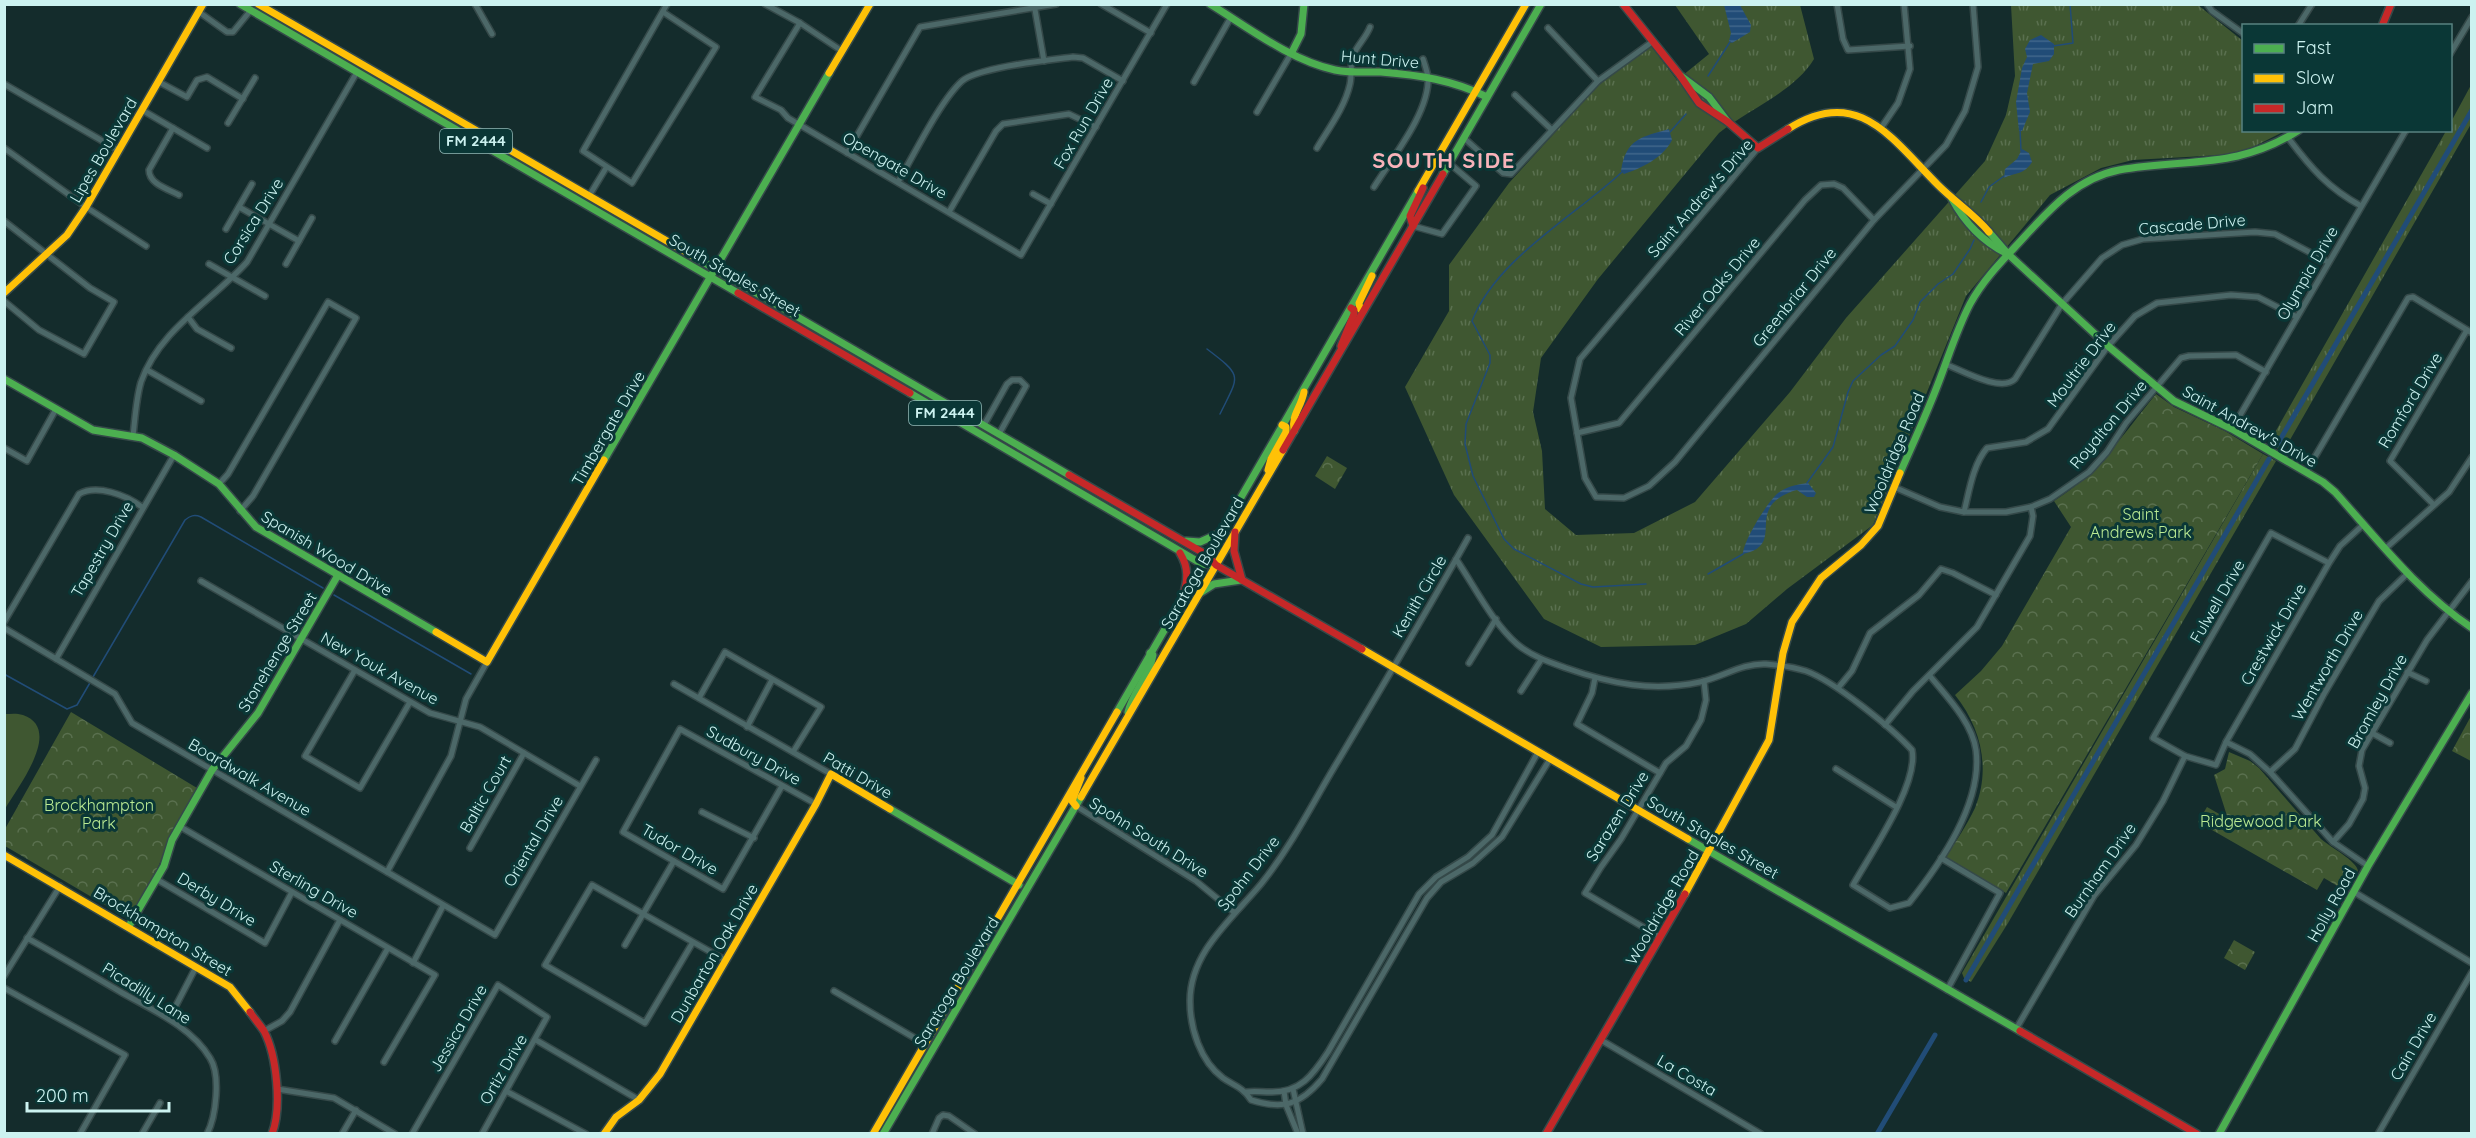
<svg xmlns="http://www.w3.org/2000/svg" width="2476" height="1138" font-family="Quicksand,sans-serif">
<defs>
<pattern id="grass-tufts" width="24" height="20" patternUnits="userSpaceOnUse" patternTransform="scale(1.5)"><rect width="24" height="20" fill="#3f5731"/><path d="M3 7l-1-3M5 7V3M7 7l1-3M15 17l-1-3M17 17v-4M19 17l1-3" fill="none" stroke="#5a704f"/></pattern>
<pattern id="park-crowns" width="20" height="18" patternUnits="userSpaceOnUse" patternTransform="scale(1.5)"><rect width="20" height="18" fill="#3f5731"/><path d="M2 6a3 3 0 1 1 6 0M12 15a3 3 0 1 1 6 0" fill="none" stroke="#5a704f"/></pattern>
<pattern id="water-rules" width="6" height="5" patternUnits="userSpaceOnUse" patternTransform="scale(1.5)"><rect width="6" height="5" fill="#214c77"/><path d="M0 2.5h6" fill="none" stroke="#40668b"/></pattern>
</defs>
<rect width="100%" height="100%" fill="#142c2c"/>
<g fill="url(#grass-tufts)">
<path d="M1675 5H1800L1814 59C1794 92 1749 109 1719 133L1598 279 1541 358 1533 412 1542 451 1545 509 1576 535 1634 533 1695 502 1790 392 1846 318 1985 161 2006 115 2015 76 2011 5H2198L2243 41 2244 130 2285 131 2239 154 2133 160 2101 168 2050 195 1966 296 1873 525 1787 589 1746 624 1695 645 1601 647 1544 619 1454 495 1405 387 1449 311V265L1509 183 1597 86 1651 46 1677 80 1709 54Z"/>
<polygon points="2471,85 2471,124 2283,452 2269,443 2446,131 2450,130 2451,122"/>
<polygon points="2263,454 2276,461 2008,923 1971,982 1964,978 1962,973"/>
</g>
<g fill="url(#park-crowns)">
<path d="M2156 394 2174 407 2225 431 2263 454 2006 893 1946 857C1956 841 1967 825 1975 808 1991 769 1981 727 1955 695L1981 671 2002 646 2071 527 2054 501C2099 473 2123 434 2156 394Z"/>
<polygon points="1327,456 1347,468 1335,489 1315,476"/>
<polygon points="71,712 197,788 172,834 156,872 129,919 5,846 5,829"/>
<polygon points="2471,716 2472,761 2471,761 2452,751"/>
<path d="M2229 752 2250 761 2259 768 2321 839C2330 847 2357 861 2358 871L2346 891 2324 878 2317 890 2198 822 2207 807 2228 819 2214 775 2225 769Z"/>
<polygon points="2234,940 2255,952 2245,970 2224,958"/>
</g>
<path fill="#3f5731" d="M5 714C10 714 17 713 23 715 64 729 17 788 5 809Z"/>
<g fill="url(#water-rules)">
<polygon points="1724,5 1740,5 1751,25 1750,32 1732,43 1729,41 1731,33"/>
<polygon points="2041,35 2054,44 2054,54 2049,61 2033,64 2027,93 2030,112 2022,131 2019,131 2016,102 2022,68 2027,57 2025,49 2030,40"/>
<path d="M1669 129 1672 140C1663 158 1642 168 1624 174L1621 171C1626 138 1642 137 1669 129Z"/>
<path d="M2022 149 2029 153 2032 162C2024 175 2016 172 2004 178L2005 169 2017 159Z"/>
<path d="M1808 483 1816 493 1814 497H1807L1797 490C1791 491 1789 493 1784 495 1748 514 1785 545 1743 554 1743 541 1770 497 1781 491 1789 486 1799 484 1808 483Z"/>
</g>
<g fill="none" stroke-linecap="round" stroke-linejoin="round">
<g stroke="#214c77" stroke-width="1.5">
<polyline points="2053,46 2073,43 2070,4"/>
<polyline points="1708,76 1730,42"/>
<polyline points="2020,129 2021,151"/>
<polyline points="1670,132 1686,114"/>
<path d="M1622 172C1575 216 1496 259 1472 321L1490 355V363L1466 424 1465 444 1473 476 1504 539 1514 549 1581 584 1593 587 1646 584"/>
<polyline points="1981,202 1989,187 2004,176"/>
<path d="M1207 349C1244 377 1239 375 1220 414"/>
<polyline points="1807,483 1833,447 1848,392 1853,381 1881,355 1895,346 1913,320 1920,302 1938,284 1953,274 1970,249 1974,240"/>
<polyline points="1708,574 1743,554"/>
<polyline points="334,595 471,674"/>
<polyline points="4,674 67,709 77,705 91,681"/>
<path d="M93 677 185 520C190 516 194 514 201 517L323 588"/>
</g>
<g stroke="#214c77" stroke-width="5">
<polyline points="2277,445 2472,110"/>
<polyline points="1966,980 2269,459"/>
<polyline points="1877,1134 1935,1035"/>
</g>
<defs>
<g id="street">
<polyline points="475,4 492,34"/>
<polyline points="765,4 800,23 842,51"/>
<polyline points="1034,4 1044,61"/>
<polyline points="1101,4 1151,33"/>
<polyline points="1837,4 1843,39 1848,50 1910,46"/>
<polyline points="2207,4 2212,11 2244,34"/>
<polyline points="199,12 227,32 233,32 251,10"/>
<polyline points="663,12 716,47 632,183 583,151 667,4"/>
<polyline points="800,23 755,97 781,110 788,118 1021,255 1167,4"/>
<polyline points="2298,26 2312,4"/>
<polyline points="1548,28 1598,81"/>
<polyline points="2450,54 2472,17"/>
<polyline points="159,82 187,97 197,80 207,77 243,99"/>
<polyline points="1194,82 1231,17"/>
<polyline points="4,84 118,150"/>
<polyline points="1515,95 1551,129"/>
<polyline points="142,110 207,148"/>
<polyline points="1257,112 1292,52"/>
<polyline points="228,123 255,78"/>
<path d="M173 128 149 170C149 184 168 189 179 195"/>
<polyline points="1881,128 1898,103 1910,69 1904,4"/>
<polyline points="1464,138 1503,173 1511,174 1598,81 1652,42"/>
<path d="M2289 139C2311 168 2328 188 2361 206"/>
<polyline points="4,148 86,207 146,246"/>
<path d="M1317 148C1329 128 1345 107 1350 84 1352 75 1350 65 1353 56 1357 45 1366 38 1370 27"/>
<polyline points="1758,148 1580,359 1571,398 1585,478 1596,497 1624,498 1649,486 1675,462 1874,220 1946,145 1965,111 1978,67 1973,4"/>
<polyline points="847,153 920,27 1056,4"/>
<path d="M898 182C914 155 940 101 962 81 979 67 1049 60 1073 57L1083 58 1123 81"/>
<path d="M1374 187C1392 158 1430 112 1428 77 1427 71 1425 65 1423 59"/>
<polyline points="1033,194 1051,204"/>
<polyline points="589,196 606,168"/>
<polyline points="239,207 299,241"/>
<polyline points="949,212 996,131 1003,124 1069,114 1096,127"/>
<polyline points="4,221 90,288 114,302 84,354 39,330 4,301"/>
<polyline points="1413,226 1442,234 1476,186 1449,163"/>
<polyline points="226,229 252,184"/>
<polyline points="209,264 265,296"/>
<polyline points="286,264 312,218"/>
<polyline points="188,317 197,329 231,348"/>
<path d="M1945 364C1961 370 2001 393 2015 379L2062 304 2102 258 2122 245 2143 239 2255 232 2275 234 2328 262"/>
<polyline points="147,370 201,401"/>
<polyline points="984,425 1007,384 1012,380 1020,380 1026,386 999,434"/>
<polyline points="2232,429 2406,130"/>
<polyline points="1577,433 1619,423 1805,200 1821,185 1834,184 1843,188 1874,220"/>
<path d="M133 436C135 419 136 399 141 382 159 330 212 301 247 262L357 72"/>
<polyline points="4,448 27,461 56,409"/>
<polyline points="2306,472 2408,298 2413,297 2472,333"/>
<polyline points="219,484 228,474 328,302 356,318 253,496 240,511"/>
<polyline points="1894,487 1940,507 1964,512 2006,512 2031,507 2050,499 2089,472 2107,452 2126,423 2181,358 2189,356 2236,355 2266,372"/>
<polyline points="2434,505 2390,461 2467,330"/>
<path d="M1964 512C1969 492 1973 464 1987 448L2026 442 2048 429 2108 346 2135 316 2157 303 2231 295 2258 297 2297 317"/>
<path d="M1468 538C1426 613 1382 687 1338 761 1313 802 1291 847 1261 884 1232 919 1190 952 1190 1001 1190 1028 1200 1061 1223 1078 1233 1085 1244 1088 1251 1100 1283 1110 1300 1105 1322 1079L1427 898 1441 882 1473 863 1502 837 1550 759"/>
<polyline points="2386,548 2449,492 2472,457"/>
<path d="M1456 559C1475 587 1492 622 1517 644 1531 656 1549 662 1566 668 1611 684 1653 692 1700 682 1723 677 1742 663 1766 664 1779 665 1794 667 1806 671 1834 681 1892 728 1912 750 1919 784 1871 853 1853 885L1890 908 1909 903C1940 864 1983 803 1976 750 1972 722 1947 697 1930 676"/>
<polyline points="2329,563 2271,533 2153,738 2185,756 2216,765 2226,742 2329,563 2340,546 2364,524"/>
<polyline points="201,581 430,713 480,727 580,786"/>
<path d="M4 622 79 494C97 484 126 495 142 507"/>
<polyline points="4,628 115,694 132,723 495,935 596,760"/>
<polyline points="56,659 174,455"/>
<polyline points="1469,663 1496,619"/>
<polyline points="355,670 305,756 360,788 410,702"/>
<polyline points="2407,672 2426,681"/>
<polyline points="1595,678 1592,693 1577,724 1660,773"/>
<polyline points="674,684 831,774"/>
<polyline points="1838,688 1852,671 1870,633 1919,595 1941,569 1953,573 1996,595"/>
<polyline points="1521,691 1541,660"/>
<polyline points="699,698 725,652 821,707 793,752"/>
<polyline points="1885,725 1913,691 1977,627 2030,536 2033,516 2031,507"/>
<polyline points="747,727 772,680"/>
<polyline points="2372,733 2390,743"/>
<polyline points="2226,742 2250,754 2270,772 2333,842 2368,866"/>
<polyline points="1836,769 1896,807"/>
<polyline points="2270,772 2295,749 2324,694 2379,601 2408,573"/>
<polyline points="782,786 723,889 623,832 680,729 816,804"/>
<polyline points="1076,806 1196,881 1235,913"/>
<polyline points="702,812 754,838"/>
<polyline points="179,826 435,975 384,1062"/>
<polyline points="2333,842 2349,824 2363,799 2365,788 2359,766 2362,750 2427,640 2472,581"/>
<polyline points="470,848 524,753"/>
<polyline points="1941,858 2000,893 1947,990"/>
<polyline points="387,872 451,756 466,699 487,662"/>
<polyline points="156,879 265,943 292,892"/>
<polyline points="2354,892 2472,963"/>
<polyline points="1660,937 1585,893 1601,867 1621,839 1666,763 1686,746 1701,720 1706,700 1704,681"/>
<path d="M27 938C58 955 88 973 119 991 150 1009 191 1026 210 1058 221 1075 216 1117 207 1134"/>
<polyline points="693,942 645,1023 545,965 592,885 725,960"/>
<polyline points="625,945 674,861"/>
<polyline points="413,963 443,906"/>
<polyline points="4,976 60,886"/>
<polyline points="4,988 125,1055 80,1134"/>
<polyline points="834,991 925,1044"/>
<polyline points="169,1019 196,967"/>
<polyline points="2016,1029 2094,896 2136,845 2163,801 2185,756"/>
<polyline points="264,1031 282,1021 290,1012 340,920"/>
<polyline points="536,1040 639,1100"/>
<polyline points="1601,1040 1761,1134"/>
<polyline points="335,1041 388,948"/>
<polyline points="277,1089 334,1098 395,1134"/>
<polyline points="1293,1089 1303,1134"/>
<polyline points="506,1091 586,1134"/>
<polyline points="1284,1091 1286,1105 1298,1134"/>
<path d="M1246 1092C1254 1091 1262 1092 1270 1092 1300 1093 1313 1075 1328 1052L1419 894 1436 877 1468 857 1492 835 1538 752"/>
<polyline points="142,1134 160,1103"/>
<polyline points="342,1134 356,1110"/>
<polyline points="412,1134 498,985 547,1017 482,1134"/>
<polyline points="932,1134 939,1118 943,1115 949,1116 975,1134"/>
<polyline points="2378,1134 2472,972"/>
</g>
<g id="fast">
<polyline points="240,4 738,293"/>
<path d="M1210 4C1249 28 1290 60 1335 70 1350 73 1366 72 1381 72 1419 75 1453 80 1487 97"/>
<polyline points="1292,52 1301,34 1304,4"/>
<polyline points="1681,76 1709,97 1728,122"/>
<polyline points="1443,174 1541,4"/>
<path d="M1952 199C1964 222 1984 243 2008 254"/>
<path d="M1989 232 2008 254 2108 346 2174 401 2232 429 2323 482 2335 492C2378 540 2418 592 2472 628"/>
<polyline points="691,255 1069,475"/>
<polyline points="4,379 93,430 142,438 174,455 219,484 256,527 436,632"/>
<polyline points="910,393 1202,564 1216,565"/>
<polyline points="604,460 829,73"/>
<path d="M1900 473C1914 441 1929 409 1941 376 1950 352 1958 327 1970 304 1982 282 1998 265 2015 247 2045 215 2073 179 2119 170 2187 158 2237 170 2299 130"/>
<polyline points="1186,541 1200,542 1220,533"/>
<polyline points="1200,593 1214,584 1241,580"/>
<polyline points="1117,712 1418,191"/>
<path d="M1128 712C1133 691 1150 675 1153 655L1150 653"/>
<polyline points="890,809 1019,885"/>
<polyline points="1688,839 2020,1031"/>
<polyline points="129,926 164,866 172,840 212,770 258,713 338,575"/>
<polyline points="883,1134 1081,797"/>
<polyline points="2219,1134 2368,866 2472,693"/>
</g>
<g id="slow">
<polyline points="258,4 691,255"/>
<polyline points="829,73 870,4"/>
<path d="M1788 129C1858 84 1892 139 1938 185 1955 202 1974 214 1989 232"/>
<polyline points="1418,191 1526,4"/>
<polyline points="4,293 67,235 86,207 203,4"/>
<polyline points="1363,311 1360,309 1359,303 1372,276"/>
<path d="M1294 431C1291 415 1301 408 1304 392"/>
<polyline points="1268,470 1271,459 1286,432 1286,427 1282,425"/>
<polyline points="436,632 487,662 604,460"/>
<polyline points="1362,649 1688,839"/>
<polyline points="1081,797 1283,450"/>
<polyline points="1076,806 1072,801 1081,778"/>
<polyline points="4,855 230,987 250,1012"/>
<polyline points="1685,894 1769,740 1783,653 1792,622 1821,578 1861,545 1878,526 1900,473"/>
<polyline points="604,1134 616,1117 639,1100 660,1074 816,804 831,774 890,809"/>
<polyline points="873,1134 1117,712"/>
</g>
<g id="jam">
<polyline points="1623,4 1679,74 1699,103 1728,122 1758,148 1788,129"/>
<polyline points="2382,26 2391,4"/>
<polyline points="1413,226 1410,216 1423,188"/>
<polyline points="738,293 910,393"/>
<polyline points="1341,346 1354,314 1354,310 1351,308"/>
<polyline points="1283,450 1443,174"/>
<polyline points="1069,475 1207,555 1216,565 1362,649"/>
<polyline points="1235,532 1234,551 1242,580"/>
<path d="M1180 553C1189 568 1188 580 1183 596"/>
<path d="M250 1012C254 1018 260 1025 264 1031 277 1056 282 1108 272 1134"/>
<polyline points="2020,1031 2197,1134"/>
<polyline points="1546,1134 1685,894"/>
</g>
</defs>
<use href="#street" stroke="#354949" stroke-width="8"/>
<use href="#fast" stroke="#354949" stroke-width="10"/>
<use href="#slow" stroke="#354949" stroke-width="10"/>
<use href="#jam" stroke="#354949" stroke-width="10"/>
<use href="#street" stroke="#4c6868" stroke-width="5"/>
<use href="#fast" stroke="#4caf50" stroke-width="7"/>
<use href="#slow" stroke="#ffc107" stroke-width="7"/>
<use href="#jam" stroke="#c62828" stroke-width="7"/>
</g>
<g text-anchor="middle" stroke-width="6" stroke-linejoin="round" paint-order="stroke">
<g fill="#0a3736" stroke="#92bab8" stroke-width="1.5">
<rect x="440" y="129" width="72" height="24" rx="4.5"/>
<rect x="909" y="401" width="72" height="24" rx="4.5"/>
</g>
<g font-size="15" font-weight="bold" fill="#ccf2f0">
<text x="476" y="146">FM 2444</text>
<text x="945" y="418">FM 2444</text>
</g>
<g font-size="16" fill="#ccf2f0" stroke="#0a3736">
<text transform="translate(1380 59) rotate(5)" y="6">Hunt Drive</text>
<text transform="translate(1083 123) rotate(-60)" y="6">Fox Run Drive</text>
<text transform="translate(103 150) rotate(-60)" y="6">Lipes Boulevard</text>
<text transform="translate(895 165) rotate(30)" y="6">Opengate Drive</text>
<text transform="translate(1700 198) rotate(-49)" y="6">Saint Andrew's Drive</text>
<text transform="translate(253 221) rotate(-58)" y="6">Corsica Drive</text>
<text transform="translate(2192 224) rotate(-5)" y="6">Cascade Drive</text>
<text transform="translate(2307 273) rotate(-60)" y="6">Olympia Drive</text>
<text transform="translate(735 275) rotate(30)" y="6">South Staples Street</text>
<text transform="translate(1717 286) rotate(-50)" y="6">River Oaks Drive</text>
<text transform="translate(1794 297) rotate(-51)" y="6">Greenbriar Drive</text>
<text transform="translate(2081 364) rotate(-53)" y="6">Moultrie Drive</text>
<text transform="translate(2410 400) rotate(-59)" y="6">Romford Drive</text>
<text transform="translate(2108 424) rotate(-50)" y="6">Royalton Drive</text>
<text transform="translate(2250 426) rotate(29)" y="6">Saint Andrew's Drive</text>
<text transform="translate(608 428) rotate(-60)" y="6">Timbergate Drive</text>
<text transform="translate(1894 453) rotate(-67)" y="6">Wooldridge Road</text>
<text transform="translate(102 549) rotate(-60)" y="6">Tapestry Drive</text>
<text transform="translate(327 553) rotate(31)" y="6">Spanish Wood Drive</text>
<text transform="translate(1202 563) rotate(-60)" y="6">Saratoga Boulevard</text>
<text transform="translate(1419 596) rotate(-60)" y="6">Kenith Circle</text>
<text transform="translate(2217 601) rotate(-60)" y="6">Fulwell Drive</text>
<text transform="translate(2273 634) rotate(-60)" y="6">Crestwick Drive</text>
<text transform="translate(277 652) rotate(-59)" y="6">Stonehenge Street</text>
<text transform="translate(2327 665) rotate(-60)" y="6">Wentworth Drive</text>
<text transform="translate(380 668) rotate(29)" y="6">New Youk Avenue</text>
<text transform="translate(2377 701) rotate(-61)" y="6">Bromley Drive</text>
<text transform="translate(754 755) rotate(29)" y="6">Sudbury Drive</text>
<text transform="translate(858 775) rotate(30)" y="6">Patti Drive</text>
<text transform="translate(250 777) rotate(30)" y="6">Boardwalk Avenue</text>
<text transform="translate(485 794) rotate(-60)" y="6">Baltic Court</text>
<text transform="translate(1617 816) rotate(-58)" y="6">Sarazen Drive</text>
<text transform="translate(1149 837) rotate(32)" y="6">Spohn South Drive</text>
<text transform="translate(1713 837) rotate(30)" y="6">South Staples Street</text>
<text transform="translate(533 841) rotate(-60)" y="6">Oriental Drive</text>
<text transform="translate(680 849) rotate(30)" y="6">Tudor Drive</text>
<text transform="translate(2100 870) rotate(-55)" y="6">Burnham Drive</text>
<text transform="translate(1248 873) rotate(-52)" y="6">Spohn Drive</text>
<text transform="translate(314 889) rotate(30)" y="6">Sterling Drive</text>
<text transform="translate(217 899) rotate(31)" y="6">Derby Drive</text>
<text transform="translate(2331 905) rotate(-61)" y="6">Holly Road</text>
<text transform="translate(1662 907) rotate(-60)" y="6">Wooldridge Road</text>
<text transform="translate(163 931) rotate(31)" y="6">Brockhampton Street</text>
<text transform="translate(714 953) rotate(-60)" y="6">Dunbarton Oak Drive</text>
<text transform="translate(956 982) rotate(-59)" y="6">Saratoga Boulevard</text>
<text transform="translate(147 993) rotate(32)" y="6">Picadilly Lane</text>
<text transform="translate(458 1028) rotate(-60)" y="6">Jessica Drive</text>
<text transform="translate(2413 1046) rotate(-60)" y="6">Cain Drive</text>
<text transform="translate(503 1069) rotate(-60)" y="6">Ortiz Drive</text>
<text transform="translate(1687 1075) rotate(30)" y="6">La Costa</text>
</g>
<g font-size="16" fill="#baea93" stroke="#0a3736">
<text x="2141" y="520">Saint<tspan x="2141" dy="18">Andrews Park</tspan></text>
<text x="99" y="811">Brockhampton<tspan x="99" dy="18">Park</tspan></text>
<text x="2261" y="827">Ridgewood Park</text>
</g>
<g font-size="22" font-weight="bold" letter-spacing="1.5" fill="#f8b3ba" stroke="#0a3736">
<text x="1444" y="168">SOUTH SIDE</text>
</g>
</g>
<rect width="2476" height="1138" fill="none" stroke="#ccf2f0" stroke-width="12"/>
<rect x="2242" y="24" width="210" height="108" fill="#0a3736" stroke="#588280" stroke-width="1.5"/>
<rect x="2254" y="44" width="30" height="9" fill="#4caf50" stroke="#588280" stroke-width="1.5"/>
<text x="2296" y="54" font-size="18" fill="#ccf2f0">Fast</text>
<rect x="2254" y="74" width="30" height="9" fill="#ffc107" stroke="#588280" stroke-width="1.5"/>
<text x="2296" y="84" font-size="18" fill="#ccf2f0">Slow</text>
<rect x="2254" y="104" width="30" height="9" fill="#c62828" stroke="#588280" stroke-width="1.5"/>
<text x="2296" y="114" font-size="18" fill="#ccf2f0">Jam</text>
<path d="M27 1102v9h142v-9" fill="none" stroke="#ccf2f0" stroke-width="3"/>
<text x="36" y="1102" font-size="18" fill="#ccf2f0" stroke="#0a3736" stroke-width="4.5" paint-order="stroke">200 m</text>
</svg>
